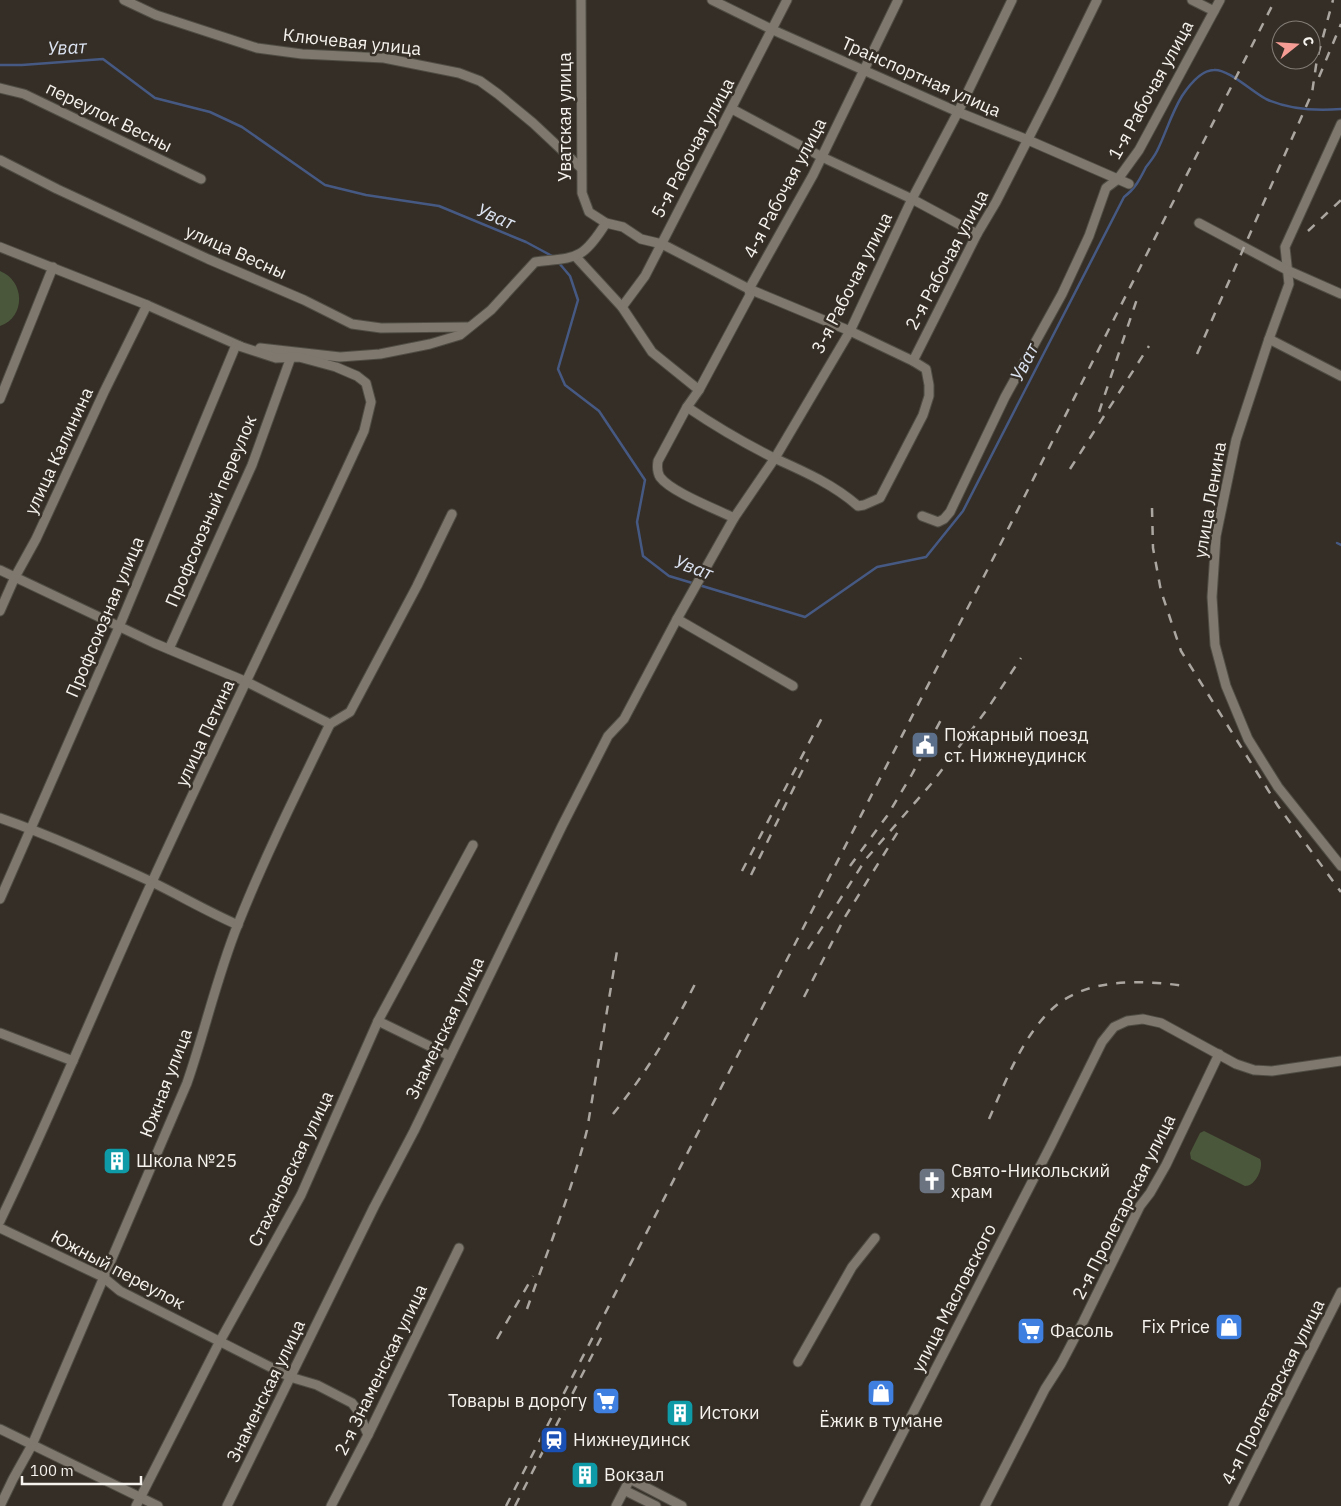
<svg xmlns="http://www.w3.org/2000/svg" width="1341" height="1506" font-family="'IBM Plex Sans',sans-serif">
<rect width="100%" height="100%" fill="#342e26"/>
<g fill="#4a573a">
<path d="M0 271C25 281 26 317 0 326Z"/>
<path d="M1204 1131 1260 1159C1264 1167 1256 1186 1245 1186L1191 1159 1190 1153 1200 1133Z"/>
</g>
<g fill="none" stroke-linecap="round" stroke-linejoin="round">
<g stroke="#465983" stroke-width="2.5">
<polyline points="0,65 22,65 103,59 155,98 210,112 242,127 325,185 366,195 439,206 526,242 554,257"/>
<path d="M559 263 570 276 578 300 558 369 565 385 599 411 645 480 637 522 643 556 669 576 805 617 877 567 926 557 963 511 1124 197C1135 189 1140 179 1146 167 1150 162 1154 157 1157 151 1166 133 1171 114 1182 96 1188 87 1201 70 1214 70 1229 69 1252 92 1266 99 1290 110 1316 111 1341 109"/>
<polyline points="1337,543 1341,545"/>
</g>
<defs>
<g id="minor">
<polyline points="124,0 156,15 257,48 302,54 384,58 459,73 480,81 498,94 533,123 581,168"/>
<polyline points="581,0 582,193 589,212 606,223 623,227 641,239 662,244 749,289 850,331 913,361"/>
<polyline points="712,0 773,30 958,112 1028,140 1129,184"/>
<polyline points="1192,0 1214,11"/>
<polyline points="0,88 24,94 201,179"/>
<polyline points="732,109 822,157 912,199 977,234"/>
<polyline points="1341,124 1285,247 1289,284 1269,339 1236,440 1216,536 1212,597 1215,645 1226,686 1248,739 1278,787 1341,866"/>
<polyline points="0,160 57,189 208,259 304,300 352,324 381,328 469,327"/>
<polyline points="1199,223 1287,270 1341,294"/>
<polyline points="0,247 147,305 240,346"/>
<polyline points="576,257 622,307 652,352 699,390"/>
<polyline points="622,307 645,276 787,0"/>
<polyline points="1269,339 1341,376"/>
<path d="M260 348 340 357 380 354 430 344 460 335 491 310 535 262C577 257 582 261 606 223"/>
<polyline points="0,399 53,267"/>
<path d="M687 407C715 426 744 443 774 458 803 471 833 484 858 506L864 505 880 498 923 415 929 396V385L926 369 913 361 977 234 996 202 1051 94 1097 0"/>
<polyline points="922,516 938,522 944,519 950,512 1005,397 1062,294 1089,236 1106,188 1118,179 1139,150 1220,0"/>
<path d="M734 518C716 509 671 492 660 477 657 472 657 467 658 461L687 407 699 390 750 295 749 289 813 175 898 0"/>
<polyline points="0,570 154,643 247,682 330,724"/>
<polyline points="0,611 15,577 36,539 104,392 147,305"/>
<polyline points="677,619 793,686"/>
<polyline points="169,649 252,465 291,357"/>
<polyline points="330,724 350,712 417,586 452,514"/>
<path d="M0 818C52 836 102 859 152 882 181 896 208 912 238 925"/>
<polyline points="0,899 119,627 236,345"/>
<polyline points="378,1021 450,1056"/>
<polyline points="0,1033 73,1061"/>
<path d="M0 1221C54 1110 100 995 152 882 221 731 295 582 364 431L371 402 366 383 357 376 336 367 299 357 276 358 236 345"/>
<polyline points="0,1228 103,1277 120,1291 290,1377 317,1385 352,1403 358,1411 368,1435"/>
<polyline points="798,1362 852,1267 875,1238"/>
<polyline points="0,1429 158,1506"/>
<polyline points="626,1491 656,1506"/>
<path d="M0 1506 13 1479 32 1445 187 1083C205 1031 217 976 238 924 265 856 298 790 330 724"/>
<polyline points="136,1506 220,1341 301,1195 378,1021 473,845"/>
<polyline points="227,1506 374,1207 414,1131 562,826 608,736 624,719 677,619 734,518 775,458 850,331 912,199 958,112 1012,0"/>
<polyline points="331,1506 368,1435 459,1248"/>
<polyline points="616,1506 630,1479 682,1506"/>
<polyline points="865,1506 1051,1145 1102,1042 1114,1027 1127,1021 1143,1019 1161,1023 1236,1064 1254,1070 1272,1071 1341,1061"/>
<polyline points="985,1506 1045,1389 1061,1364 1083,1322 1140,1206 1150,1193 1166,1165 1219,1054"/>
<polyline points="1233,1506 1341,1292"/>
</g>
</defs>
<use href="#minor" stroke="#504c44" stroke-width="11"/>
<use href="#minor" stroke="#7e786e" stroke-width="9"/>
<g stroke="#aba6a0" stroke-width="2.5" stroke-dasharray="9 9" stroke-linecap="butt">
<polyline points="1319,77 1341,24"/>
<polyline points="1308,231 1341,200"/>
<polyline points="1197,354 1312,93 1317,59 1333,0"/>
<polyline points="1099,412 1138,296"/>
<polyline points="1070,469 1149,346"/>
<polyline points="1152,508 1153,548 1161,591 1181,651 1278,806 1341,892"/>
<polyline points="850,866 887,816 911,776 942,718"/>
<polyline points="742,871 823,716"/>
<polyline points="751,875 808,759"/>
<polyline points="808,949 866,859 932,783 988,708 1021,658"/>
<polyline points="804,997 845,917 899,830"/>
<path d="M613 1114C647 1072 672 1030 696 982"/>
<path d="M989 1119C1006 1081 1021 1039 1051 1010 1085 977 1143 980 1185 986"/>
<path d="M527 1309C548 1249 572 1191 587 1130L618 945"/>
<polyline points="497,1339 533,1276"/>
<polyline points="506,1506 998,549 1275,0"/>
<polyline points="515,1506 603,1334"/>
</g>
</g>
<defs>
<symbol id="civic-square" viewBox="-11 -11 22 22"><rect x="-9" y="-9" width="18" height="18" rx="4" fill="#5c6f8a" stroke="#342e26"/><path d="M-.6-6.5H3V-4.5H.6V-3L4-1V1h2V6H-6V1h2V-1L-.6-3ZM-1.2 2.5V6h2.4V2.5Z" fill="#fff"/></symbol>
<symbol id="building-square" viewBox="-11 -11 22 22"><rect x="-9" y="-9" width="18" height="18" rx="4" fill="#0f9aa8" stroke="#342e26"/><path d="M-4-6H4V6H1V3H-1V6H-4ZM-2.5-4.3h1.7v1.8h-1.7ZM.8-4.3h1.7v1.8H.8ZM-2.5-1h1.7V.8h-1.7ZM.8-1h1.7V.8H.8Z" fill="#fff"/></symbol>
<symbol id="church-square" viewBox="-11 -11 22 22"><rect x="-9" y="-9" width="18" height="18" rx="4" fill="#6b7280" stroke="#342e26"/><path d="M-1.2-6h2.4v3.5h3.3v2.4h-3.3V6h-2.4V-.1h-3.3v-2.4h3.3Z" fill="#fff"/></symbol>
<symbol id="shop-square" viewBox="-11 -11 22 22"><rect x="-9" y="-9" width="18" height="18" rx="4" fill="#3f7fe0" stroke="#342e26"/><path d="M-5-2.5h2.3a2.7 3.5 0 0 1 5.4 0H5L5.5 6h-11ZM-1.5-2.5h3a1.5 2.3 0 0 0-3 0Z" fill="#fff"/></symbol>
<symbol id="supermarket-square" viewBox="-11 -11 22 22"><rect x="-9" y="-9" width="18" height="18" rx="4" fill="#3f7fe0" stroke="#342e26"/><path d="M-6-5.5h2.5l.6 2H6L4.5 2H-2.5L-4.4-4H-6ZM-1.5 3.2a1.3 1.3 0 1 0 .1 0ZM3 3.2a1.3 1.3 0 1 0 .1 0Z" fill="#fff"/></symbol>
<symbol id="station-square" viewBox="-11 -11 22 22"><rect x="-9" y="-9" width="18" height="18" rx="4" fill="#1a4fb4" stroke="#342e26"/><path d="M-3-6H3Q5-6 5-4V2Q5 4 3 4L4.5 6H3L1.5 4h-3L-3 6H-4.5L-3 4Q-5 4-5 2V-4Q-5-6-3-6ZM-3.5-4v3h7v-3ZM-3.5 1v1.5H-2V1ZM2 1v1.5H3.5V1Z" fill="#fff"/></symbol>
</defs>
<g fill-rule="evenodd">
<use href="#civic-square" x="909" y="729" width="32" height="32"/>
<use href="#building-square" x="101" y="1145" width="32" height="32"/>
<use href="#church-square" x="916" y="1165" width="32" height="32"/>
<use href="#shop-square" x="1213" y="1311" width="32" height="32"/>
<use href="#supermarket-square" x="1015" y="1315" width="32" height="32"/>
<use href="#shop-square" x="865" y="1377" width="32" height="32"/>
<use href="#supermarket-square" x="590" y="1385" width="32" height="32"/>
<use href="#building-square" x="664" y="1397" width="32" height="32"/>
<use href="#station-square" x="538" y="1424" width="32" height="32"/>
<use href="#building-square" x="569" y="1459" width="32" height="32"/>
</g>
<g text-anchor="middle" stroke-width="5" stroke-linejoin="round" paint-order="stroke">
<g font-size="18" fill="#f6f2ed" stroke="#342e26">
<text transform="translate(352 42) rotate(6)" y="6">Ключевая улица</text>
<text transform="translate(921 77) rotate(24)" y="6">Транспортная улица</text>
<text transform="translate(1151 90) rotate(-61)" y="6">1-я Рабочая улица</text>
<text transform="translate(109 117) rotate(26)" y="6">переулок Весны</text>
<text transform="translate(565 117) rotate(-90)" y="6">Уватская улица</text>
<text transform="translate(693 148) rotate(-62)" y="6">5-я Рабочая улица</text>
<text transform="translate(785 188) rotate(-62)" y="6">4-я Рабочая улица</text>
<text transform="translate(236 252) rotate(24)" y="6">улица Весны</text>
<text transform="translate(947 260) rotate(-62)" y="6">2-я Рабочая улица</text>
<text transform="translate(852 283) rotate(-63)" y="6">3-я Рабочая улица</text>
<text transform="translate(59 451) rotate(-65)" y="6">улица Калинина</text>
<text transform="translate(1210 500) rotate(-80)" y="6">улица Ленина</text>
<text transform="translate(211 511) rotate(-67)" y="6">Профсоюзный переулок</text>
<text transform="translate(105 617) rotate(-67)" y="6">Профсоюзная улица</text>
<text transform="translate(205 733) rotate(-65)" y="6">улица Петина</text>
<text transform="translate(445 1028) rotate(-64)" y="6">Знаменская улица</text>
<text transform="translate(166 1083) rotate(-69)" y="6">Южная улица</text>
<text transform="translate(291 1169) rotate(-64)" y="6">Стахановская улица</text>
<text transform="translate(1124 1207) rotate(-63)" y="6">2-я Пролетарская улица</text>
<text transform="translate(118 1270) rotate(28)" y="6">Южный переулок</text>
<text transform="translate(954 1298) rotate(-63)" y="6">улица Масловского</text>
<text transform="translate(381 1370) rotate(-64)" y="6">2-я Знаменская улица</text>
<text transform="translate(266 1391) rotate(-64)" y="6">Знаменская улица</text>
<text transform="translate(1273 1392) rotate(-63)" y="6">4-я Пролетарская улица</text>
</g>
<g font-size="18" fill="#f6f2ed" stroke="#342e26" text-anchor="start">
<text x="944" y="741">Пожарный поезд<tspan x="944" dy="21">ст. Нижнеудинск</tspan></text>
<text x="136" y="1167">Школа №25</text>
<text x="951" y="1177">Свято-Никольский<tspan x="951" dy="21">храм</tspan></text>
<text x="1210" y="1333" text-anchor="end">Fix Price</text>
<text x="1050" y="1337">Фасоль</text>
<text x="587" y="1407" text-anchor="end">Товары в дорогу</text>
<text x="699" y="1419">Истоки</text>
<text x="881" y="1427" text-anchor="middle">Ёжик в тумане</text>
<text x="573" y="1446">Нижнеудинск</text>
<text x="604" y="1481">Вокзал</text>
</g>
<g font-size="19" font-style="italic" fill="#dce3f1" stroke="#342e26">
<text transform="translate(67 47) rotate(-3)" y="7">Уват</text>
<text transform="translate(496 216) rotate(23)" y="7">Уват</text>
<text transform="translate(1024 362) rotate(-63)" y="7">Уват</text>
<text transform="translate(694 567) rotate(20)" y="7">Уват</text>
</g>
</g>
<g transform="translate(1296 45) rotate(73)"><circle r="24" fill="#342e26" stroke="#827c76"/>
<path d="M0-4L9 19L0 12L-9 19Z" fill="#f59c94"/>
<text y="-8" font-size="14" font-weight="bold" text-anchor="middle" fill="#f6f2ed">С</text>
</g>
<path d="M22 1476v8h119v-8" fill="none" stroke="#f6f2ed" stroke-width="2.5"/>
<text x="30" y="1476" font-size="15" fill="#f6f2ed" stroke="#342e26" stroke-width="4" paint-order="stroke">100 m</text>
</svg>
